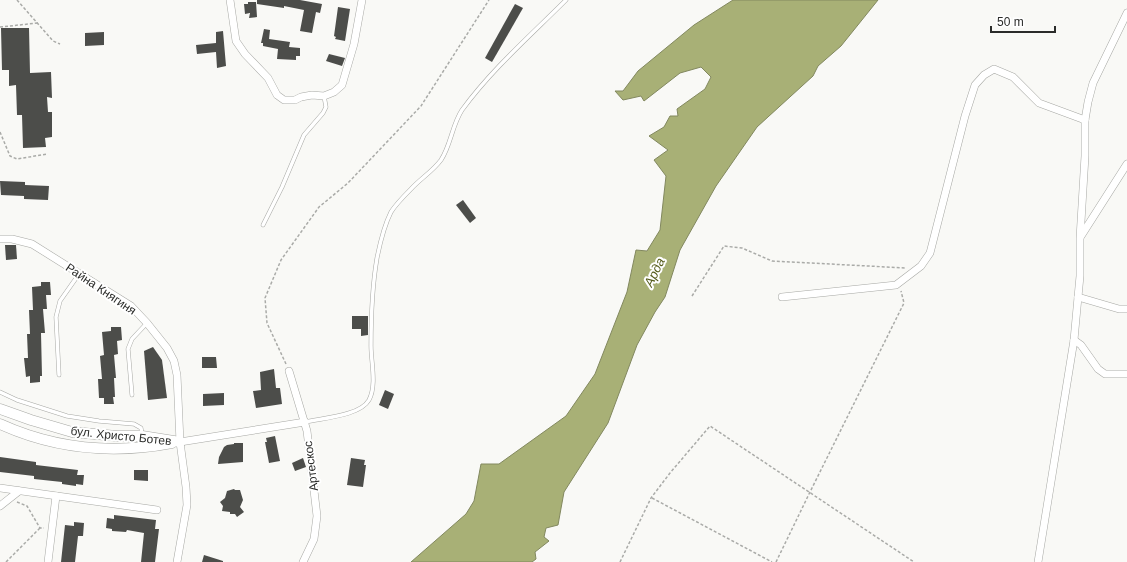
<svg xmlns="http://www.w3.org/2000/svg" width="1127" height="562" font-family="Arial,sans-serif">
<rect width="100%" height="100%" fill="#f9f9f6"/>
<polygon fill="#a8b076" stroke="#82885f" points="733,0 878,0 841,46 818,66 813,76 757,127 716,186 680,250 665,297 655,312 637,345 608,423 564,492 558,525 546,528 544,537 549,541 535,552 536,559 532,562 411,562 466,514 474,501 481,464 499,464 566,416 595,374 627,292 636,250 647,251 660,230 666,176 654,160 668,150 649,136 664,127 670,116 678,116 677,109 705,89 711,77 701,67 680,73 644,101 641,96 623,100 615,91 623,91 638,71 694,25"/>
<g fill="#4c4d4a">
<polygon points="257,0 300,0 322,4 320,13 316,12 312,33 300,31 304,10 284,6 284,8 257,4"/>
<polygon points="248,2 256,2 257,17 249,18 250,13 245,14 244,4 248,4"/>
<polygon points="515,4 523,8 492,62 485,58"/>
<polygon points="338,7 350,9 345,41 335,39 336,37 334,36"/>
<polygon points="1,28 29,28 30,73 51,72 52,98 47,97 48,112 52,112 52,137 45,138 46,147 23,148 22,115 17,115 16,85 9,86 9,70 2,70"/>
<polygon points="264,29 270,30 269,39 290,42 289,47 300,48 300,56 296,56 296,60 277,59 278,49 263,46 263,43 261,43"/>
<polygon points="223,31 226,66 217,68 216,52 197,54 196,45 216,43 216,32"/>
<polygon points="104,32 104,45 85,46 85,33"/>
<polygon points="329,54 345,58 342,66 326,61"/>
<polygon points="0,181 25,182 25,185 49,186 48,200 24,199 24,196 1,195"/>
<polygon points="463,200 476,218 470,223 456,205"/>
<polygon points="5,245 16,245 17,259 6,260"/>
<polygon points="41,282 50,282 51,295 46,295 47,309 43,309 45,333 41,333 42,376 40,376 40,382 30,383 30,376 26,377 24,358 28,358 27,334 30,334 29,310 33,310 32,287 41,286"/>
<polygon points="352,316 368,316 368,335 361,336 361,329 352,329"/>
<polygon points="111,327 121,327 122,340 117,341 118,354 114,355 116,378 114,378 115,397 113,397 114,404 104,404 104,398 99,398 98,379 102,379 100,356 104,355 102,332 111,331"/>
<polygon points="153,347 162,360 167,398 148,400 144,351"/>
<polygon points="202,357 216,357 217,368 202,368"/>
<polygon points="274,369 276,388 280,388 282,404 256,408 253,391 261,390 260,372"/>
<polygon points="385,390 394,394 388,409 379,405"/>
<polygon points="224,393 224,405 203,406 203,394"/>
<polygon points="275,436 280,461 269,463 265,442 267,442 266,438"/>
<polygon points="234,443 243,443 243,462 218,464 219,457 224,447 227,445 234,444"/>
<polygon points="0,457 36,462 36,465 78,470 77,475 84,475 83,485 76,484 76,486 62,484 62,482 34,479 34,476 0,472"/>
<polygon points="303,458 306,467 295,471 292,463"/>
<polygon points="351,458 365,460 364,465 366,465 363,487 347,485"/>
<polygon points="134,470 148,470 148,481 134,480"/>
<polygon points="234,489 235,490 240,490 243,500 240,507 244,512 237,517 235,514 230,514 230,512 222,511 223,506 220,502 225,498 227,491"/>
<polygon points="114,515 156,520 155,529 159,529 155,562 141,562 144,533 127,530 126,532 112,531 112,529 106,528 107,518 114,519"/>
<polygon points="74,522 84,523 83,536 78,536 75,562 61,562 65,525 74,526"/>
<polygon points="204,555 223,561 223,562 202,562"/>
</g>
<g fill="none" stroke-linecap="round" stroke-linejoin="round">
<defs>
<g id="lane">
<polyline points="263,225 282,187 304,135 323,113 326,107 324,96"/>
<polyline points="59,375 56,317 60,301 79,274"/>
<polyline points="0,392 17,400 67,416 99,421 134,424 141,428 142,435"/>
<polyline points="132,395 128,349 132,339 147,323"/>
<path d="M305 422C322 418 360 416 369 400 377 385 371 362 371 346 371 316 372 287 377 258 380 243 384 226 391 212 396 204 404 196 411 189 420 179 433 171 441 160 451 145 452 125 462 110 492 69 531 35 566 0"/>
</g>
<g id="street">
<polyline points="230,0 236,41 245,54 268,78 277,95 284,100 295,100 301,97 312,95 324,96 334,92 342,85 354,44 362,0"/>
<polyline points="1081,236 1127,164"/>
<polyline points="0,239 12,239 32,244 131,306 147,323 167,348 174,361 177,375 180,442 186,487 187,505 177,562"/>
<polyline points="782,297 896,285 921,266 930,253 965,116 975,85 984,75 994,69 1013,77 1039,103 1085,120"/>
<polyline points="1078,297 1119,309 1127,309"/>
<polyline points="1074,340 1081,345 1098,369 1105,374 1127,374"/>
<polyline points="289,371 307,431 317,516 314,539 303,562"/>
<polyline points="180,442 305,422"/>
<polyline points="0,488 157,510"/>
<polyline points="0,506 19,491"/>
<polyline points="48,562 56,496"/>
<polyline points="1038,562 1074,340 1078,297 1080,276 1080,238 1085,156 1085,120 1088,102 1093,83 1127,13"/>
</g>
<g id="secondary">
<polyline points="0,409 31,420 72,432 117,436 142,436 180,442"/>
<path d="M0 424C55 449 114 454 172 443"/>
</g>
</defs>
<use href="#lane" stroke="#a7a8a4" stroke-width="4.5"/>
<use href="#street" stroke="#a7a8a4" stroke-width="8"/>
<use href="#secondary" stroke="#a7a8a4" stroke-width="11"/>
<g stroke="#aaaba8" stroke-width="1.5" stroke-dasharray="3 2" stroke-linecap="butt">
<polyline points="17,0 53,41 60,44"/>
<polyline points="0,27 38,23"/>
<polyline points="0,132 10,156 17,159 47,154"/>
<polyline points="692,296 724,246 742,248 772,261 906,268"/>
<polyline points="286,364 267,323 265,298 281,260 319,207 348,183 421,106 489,0"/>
<polyline points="652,498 772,562"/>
<polyline points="17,502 27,506 40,528 44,528"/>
<polyline points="6,562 40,528"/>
<polyline points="620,562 651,498 670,473 710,426 914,562"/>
<polyline points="776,562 810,492 904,303 901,291"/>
</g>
<use href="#lane" stroke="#fff" stroke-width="3.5"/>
<use href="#street" stroke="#fff" stroke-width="7"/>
<use href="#secondary" stroke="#fff" stroke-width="10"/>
</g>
<g text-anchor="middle" stroke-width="4" stroke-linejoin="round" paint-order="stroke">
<g font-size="12" fill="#2b2c2a" stroke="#fff">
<text transform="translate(101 289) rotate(34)" y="4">Райна Княгиня</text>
<text transform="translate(121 436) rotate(6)" y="4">бул. Христо Ботев</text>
<text transform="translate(311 466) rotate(-97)" y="4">Артескос</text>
</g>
<g font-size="13" font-style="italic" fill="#545b1a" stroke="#fff">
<text transform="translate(654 272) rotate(-64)" y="5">Арда</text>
</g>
</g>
<path d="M991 26v6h64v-6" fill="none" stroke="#2b2c2a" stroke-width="2"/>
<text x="997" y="26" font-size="12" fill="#2b2c2a" stroke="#ffffff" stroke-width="3" paint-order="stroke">50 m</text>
</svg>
